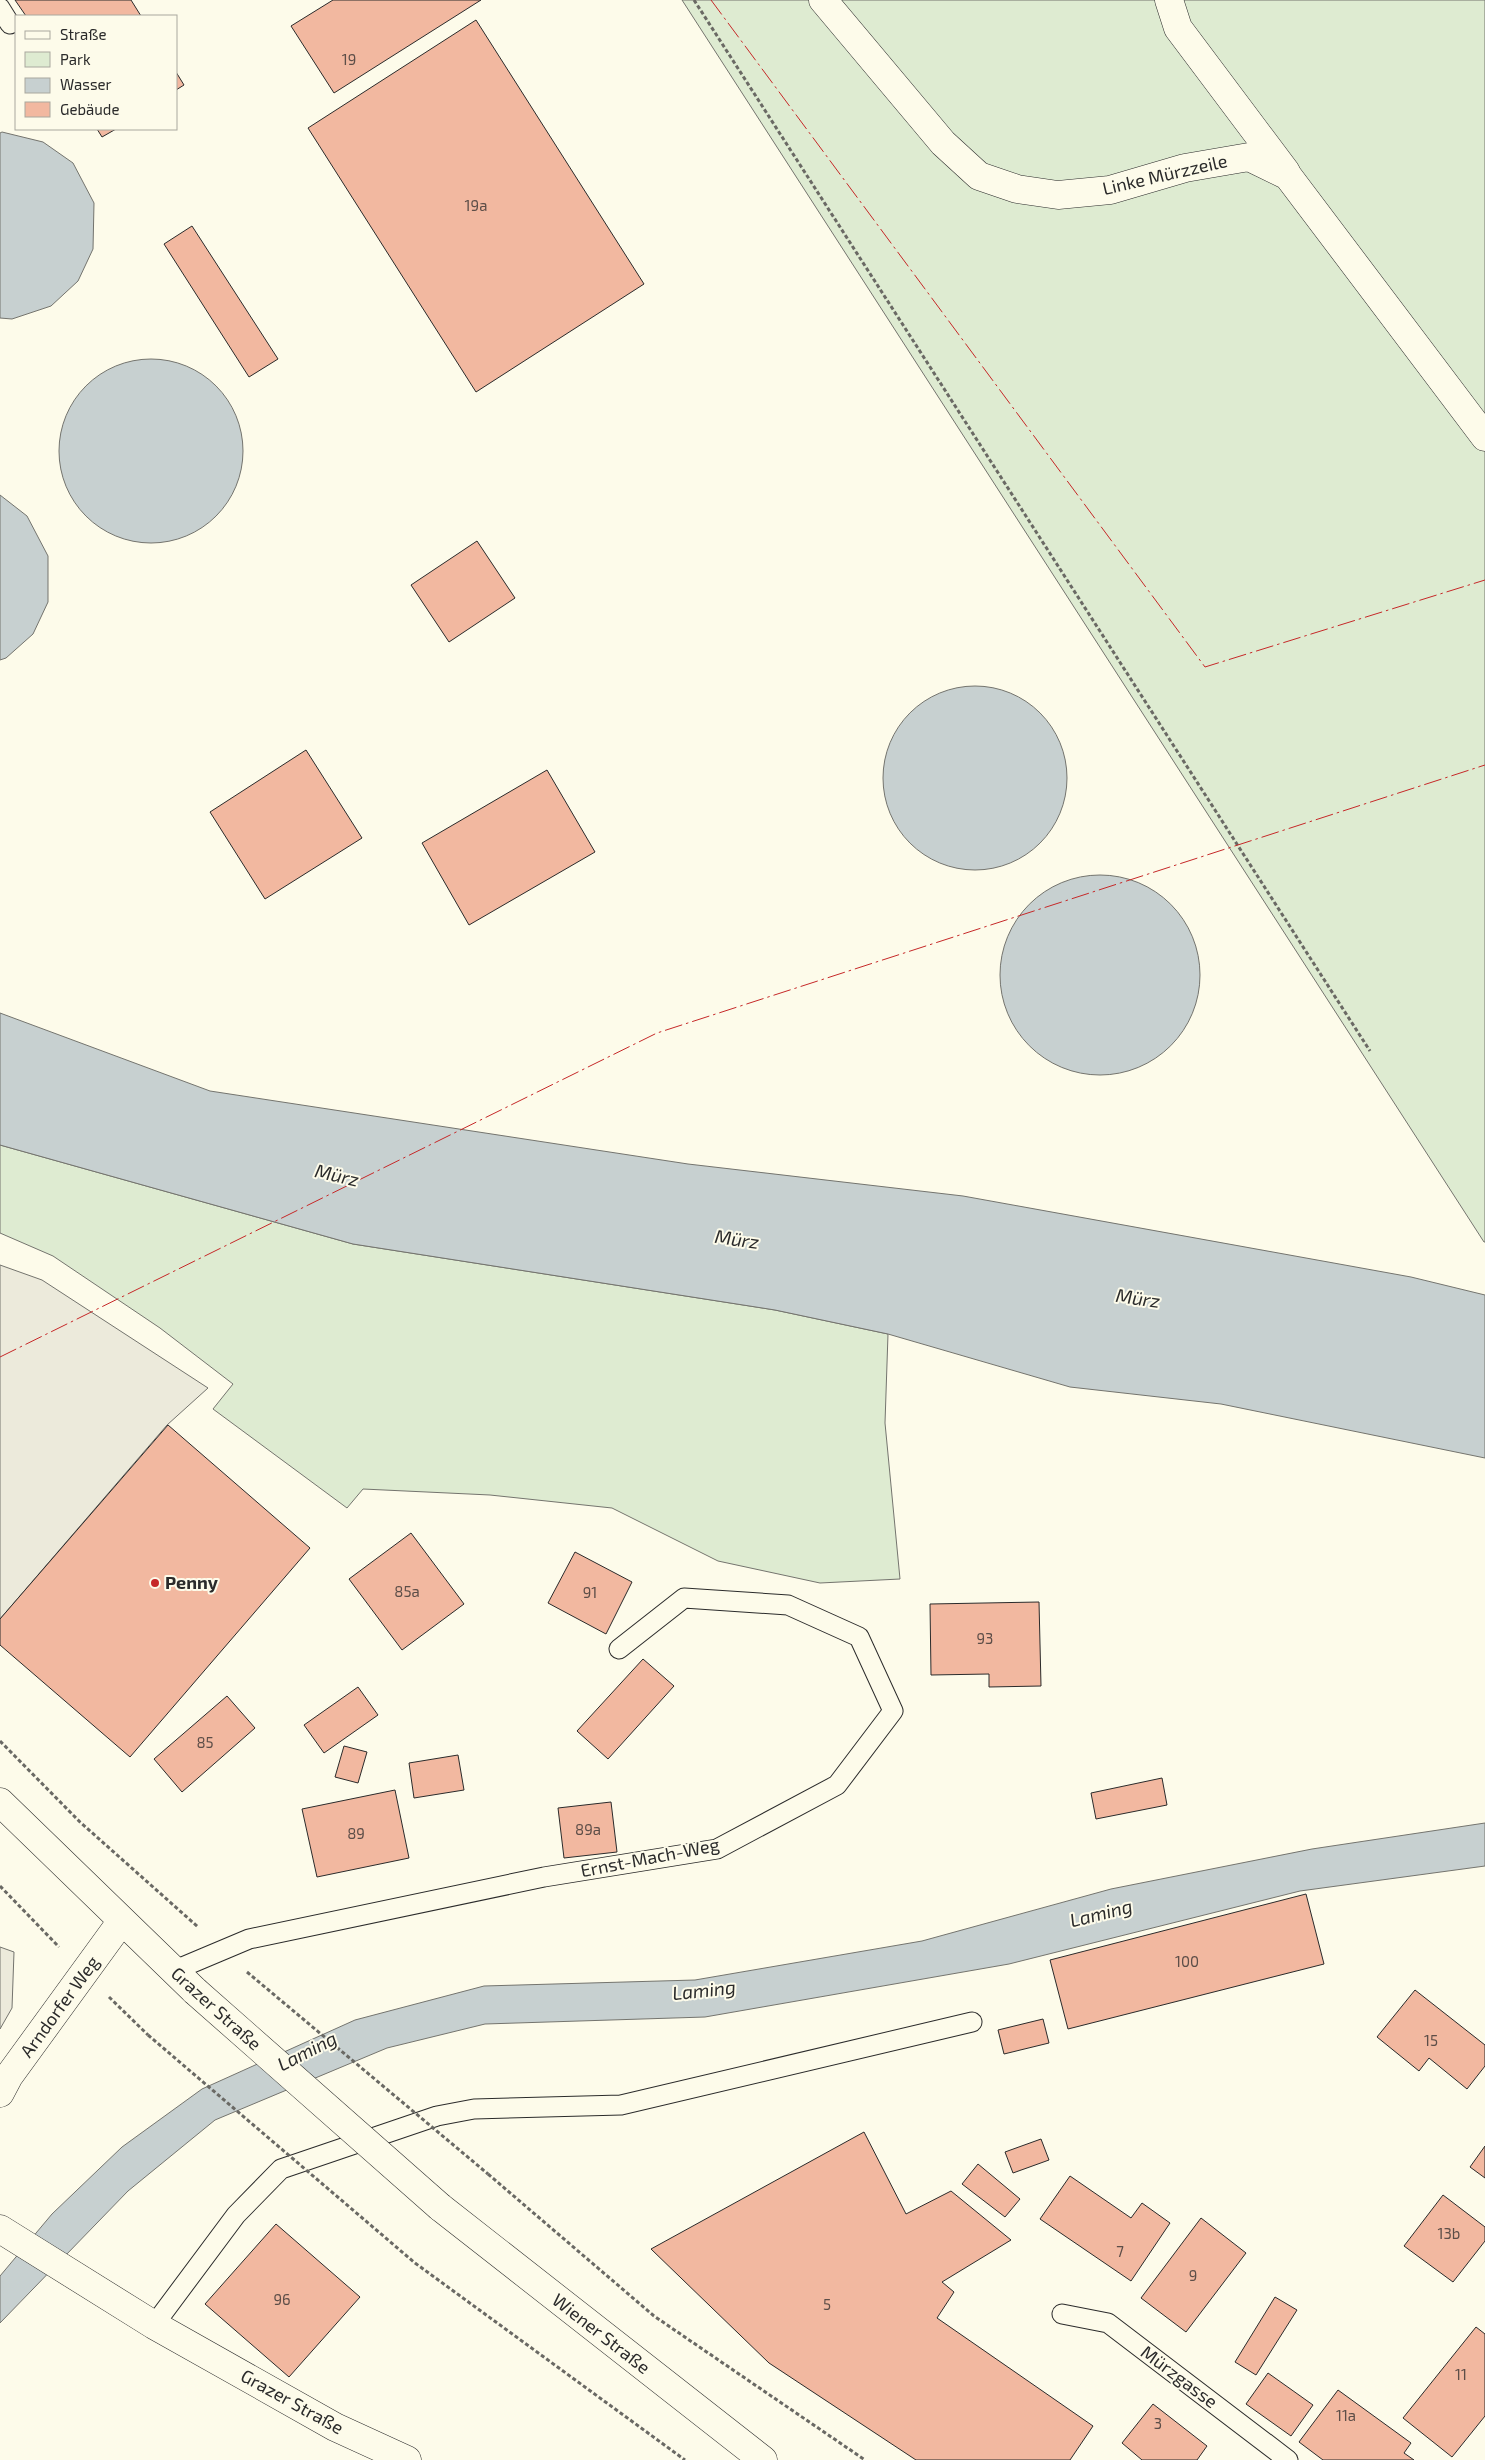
<svg xmlns="http://www.w3.org/2000/svg" width="1485" height="2460" font-family="'Exo 2',sans-serif">
<rect width="100%" height="100%" fill="#fdfbea"/>
<g fill="#deebd1" stroke="#74746e">
<polygon points="682,0 1485,0 1485,1242 1484,1242"/>
<polygon points="0,1145 353,1244 775,1310 888,1334 885,1423 900,1579 820,1583 718,1561 612,1508 490,1495 363,1489 347,1508 213,1409 233,1384 160,1328 53,1256 0,1233"/>
</g>
<g fill="#eceadb" stroke="#74746e">
<polygon points="0,1265 42,1280 208,1388 167,1425 0,1619"/>
<polygon points="0,1947 14,1952 12,2008 0,2029"/>
</g>
<g fill="#c7d0d0" stroke="#74746e">
<polygon points="2,132 43,142 73,163 94,203 93,249 78,281 51,306 12,319 0,318 0,133"/>
<circle cx="151" cy="451" r="92"/>
<polygon points="0,495 27,516 48,556 48,602 33,634 6,658 0,660"/>
<circle cx="975" cy="778" r="92"/>
<circle cx="1100" cy="975" r="100"/>
<polygon points="0,1013 210,1091 688,1164 963,1196 1411,1277 1485,1295 1485,1458 1221,1404 1070,1387 888,1334 775,1310 353,1244 0,1145"/>
<polygon points="1485,1823 1485,1866 1300,1891 1009,1964 705,2017 485,2024 387,2048 215,2120 128,2191 0,2323 0,2276 52,2214 122,2147 202,2089 355,2020 484,1986 695,1980 922,1941 1111,1889 1312,1849"/>
</g>
<g fill="#f2b8a0" stroke="#2b2b2b">
<polygon points="15,0 131,0 141,16 26,16"/>
<polygon points="333,0 481,0 334,93 291,26"/>
<polygon points="476,20 644,284 476,392 308,128"/>
<polygon points="176,72 184,85 176,90"/>
<polygon points="97,129 116,129 102,137"/>
<polygon points="192,226 278,359 249,377 164,244"/>
<polygon points="477,541 515,598 449,642 411,585"/>
<polygon points="306,750 362,838 265,899 210,812"/>
<polygon points="547,770 595,852 469,925 422,843"/>
<polygon points="168,1425 310,1548 130,1757 0,1645 0,1619"/>
<polygon points="411,1533 464,1604 402,1650 349,1579"/>
<polygon points="575,1552 632,1582 606,1634 548,1603"/>
<polygon points="1039,1602 1041,1686 989,1687 989,1674 931,1675 930,1604"/>
<polygon points="643,1659 674,1686 608,1759 577,1731"/>
<polygon points="358,1687 378,1715 324,1753 304,1725"/>
<polygon points="227,1696 255,1728 182,1792 154,1759"/>
<polygon points="344,1746 367,1752 358,1783 335,1777"/>
<polygon points="458,1755 464,1790 414,1798 409,1763"/>
<polygon points="1162,1778 1167,1805 1096,1819 1091,1793"/>
<polygon points="395,1790 409,1858 317,1877 302,1809"/>
<polygon points="611,1802 617,1852 564,1858 558,1808"/>
<polygon points="1306,1894 1324,1964 1068,2029 1050,1960"/>
<polygon points="1415,1990 1485,2045 1485,2066 1467,2089 1429,2058 1419,2071 1377,2037"/>
<polygon points="1043,2019 1049,2043 1004,2054 998,2030"/>
<polygon points="864,2132 906,2214 951,2191 1011,2240 942,2282 954,2292 937,2318 1093,2426 1070,2460 916,2460 769,2363 651,2249"/>
<polygon points="1041,2139 1049,2160 1013,2173 1005,2152"/>
<polygon points="1485,2146 1485,2178 1470,2167"/>
<polygon points="978,2164 1020,2199 1005,2217 962,2184"/>
<polygon points="1070,2176 1131,2218 1142,2203 1170,2223 1131,2281 1040,2219"/>
<polygon points="1443,2195 1485,2227 1485,2241 1453,2282 1404,2246"/>
<polygon points="1201,2218 1246,2253 1186,2332 1141,2298"/>
<polygon points="276,2224 360,2297 289,2377 205,2304"/>
<polygon points="1275,2297 1297,2310 1256,2375 1235,2362"/>
<polygon points="1476,2327 1485,2334 1485,2416 1452,2457 1403,2418"/>
<polygon points="1268,2373 1313,2405 1291,2436 1246,2404"/>
<polygon points="1338,2390 1411,2443 1404,2453 1414,2460 1323,2460 1299,2442"/>
<polygon points="1153,2404 1207,2446 1197,2460 1142,2460 1122,2443"/>
</g>
<g fill="none" stroke-linecap="round" stroke-linejoin="round">
<defs>
<g id="service">
<polyline points="0,8 10,24"/>
<polyline points="173,1971 249,1939 544,1877 717,1849 837,1785 893,1711 859,1637 788,1605 684,1598 619,1649"/>
<polyline points="1062,2314 1108,2323 1288,2460"/>
<polyline points="154,2325 236,2215 281,2169 437,2116 474,2109 621,2105 972,2022"/>
</g>
<g id="minor">
<polyline points="823,0 943,143 979,176 1017,189 1058,195 1110,190 1185,168 1249,157 1288,176 1485,437"/>
<polyline points="1169,0 1178,28 1286,172"/>
<polyline points="0,2093 9,2076 121,1922"/>
<polyline points="0,2229 154,2325 335,2427 407,2460"/>
</g>
<g id="primary">
<polyline points="0,1802 195,1991"/>
<polyline points="440,2207 763,2460"/>
</g>
</defs>
<use href="#service" stroke="#2b2b2b" stroke-width="21"/>
<use href="#minor" stroke="#2b2b2b" stroke-width="29"/>
<use href="#primary" stroke="#2b2b2b" stroke-width="29"/>
<g stroke="#6a6964" stroke-width="3" stroke-dasharray="4 2.5" stroke-linecap="butt">
<polyline points="694,0 1370,1051"/>
<polyline points="0,1741 80,1822 198,1927"/>
<polyline points="0,1886 59,1947"/>
<polyline points="109,1997 148,2035"/>
<polyline points="488,2174 654,2316 865,2460"/>
<polyline points="415,2263 685,2460"/>
</g>
<use href="#service" stroke="#fdfbea" stroke-width="19"/>
<use href="#minor" stroke="#fdfbea" stroke-width="28"/>
<use href="#primary" stroke="#fdfbea" stroke-width="28"/>
<defs>
<polyline id="primary-bridge" points="195,1991 440,2207"/>
</defs>
<use href="#primary-bridge" stroke="#2b2b2b" stroke-width="29" stroke-linecap="butt"/>
<g stroke="#6a6964" stroke-width="3" stroke-dasharray="4 2.5" stroke-linecap="butt">
<polyline points="247,1972 488,2174"/>
<polyline points="148,2035 415,2263"/>
</g>
<use href="#primary-bridge" stroke="#fdfbea" stroke-width="28"/>
<g stroke="#c62828" stroke-width="1" stroke-dasharray="18 4 2.5 4" stroke-linecap="butt">
<polyline points="711,0 1205,667 1485,580"/>
<polyline points="0,1357 657,1033 1485,765"/>
</g>
</g>
<circle fill="#c62828" stroke="#fdfbea" stroke-width="2" cx="155" cy="1583" r="5"/>
<g text-anchor="middle" stroke-width="4" stroke-linejoin="round" paint-order="stroke">
<g font-size="15" fill="#5d4e48">
<text x="349" y="65">19</text>
<text x="476" y="211">19a</text>
<text x="407" y="1597">85a</text>
<text x="590" y="1598">91</text>
<text x="985" y="1644">93</text>
<text x="205" y="1748">85</text>
<text x="588" y="1835">89a</text>
<text x="356" y="1839">89</text>
<text x="1187" y="1967">100</text>
<text x="1431" y="2046">15</text>
<text x="1449" y="2239">13b</text>
<text x="1120" y="2257">7</text>
<text x="1193" y="2281">9</text>
<text x="282" y="2305">96</text>
<text x="827" y="2310">5</text>
<text x="1461" y="2380">11</text>
<text x="1346" y="2421">11a</text>
<text x="1158" y="2429">3</text>
</g>
<g font-size="18" fill="#2b2b2b" stroke="#fdfbea">
<text transform="translate(1165 175) rotate(-13)" y="6">Linke Mürzzeile</text>
<text transform="translate(650 1858) rotate(-11)" y="6">Ernst-Mach-Weg</text>
<text transform="translate(60 2007) rotate(-54)" y="6">Arndorfer Weg</text>
<text transform="translate(216 2009) rotate(42)" y="6">Grazer Straße</text>
<text transform="translate(601 2334) rotate(38)" y="6">Wiener Straße</text>
<text transform="translate(1179 2377) rotate(37)" y="6">Mürzgasse</text>
<text transform="translate(292 2402) rotate(29)" y="6">Grazer Straße</text>
</g>
<g font-size="18" font-weight="bold" fill="#2b2b2b" stroke="#fdfbea" text-anchor="start">
<text x="165" y="1589">Penny</text>
</g>
<g font-size="19" font-style="italic" fill="#2b2b2b" stroke="#fdfbea">
<text transform="translate(337 1175) rotate(13)" y="7">Mürz</text>
<text transform="translate(737 1239) rotate(8)" y="7">Mürz</text>
<text transform="translate(1138 1298) rotate(8)" y="7">Mürz</text>
<text transform="translate(1101 1913) rotate(-14)" y="7">Laming</text>
<text transform="translate(704 1990) rotate(-6)" y="7">Laming</text>
<text transform="translate(307 2051) rotate(-27)" y="7">Laming</text>
</g>
</g>
<rect x="15" y="15" width="162" height="115" fill="#fdfbea" stroke="#a9a89e"/>
<rect x="25" y="31" width="25" height="8" fill="#fdfbea" stroke="#a9a89e"/>
<text x="60" y="40" font-size="15" fill="#2b2b2b">Straße</text>
<rect x="25" y="52" width="25" height="15" fill="#deebd1" stroke="#a9a89e"/>
<text x="60" y="65" font-size="15" fill="#2b2b2b">Park</text>
<rect x="25" y="78" width="25" height="15" fill="#c7d0d0" stroke="#a9a89e"/>
<text x="60" y="90" font-size="15" fill="#2b2b2b">Wasser</text>
<rect x="25" y="102" width="25" height="15" fill="#f2b8a0" stroke="#a9a89e"/>
<text x="60" y="115" font-size="15" fill="#2b2b2b">Gebäude</text>
</svg>
